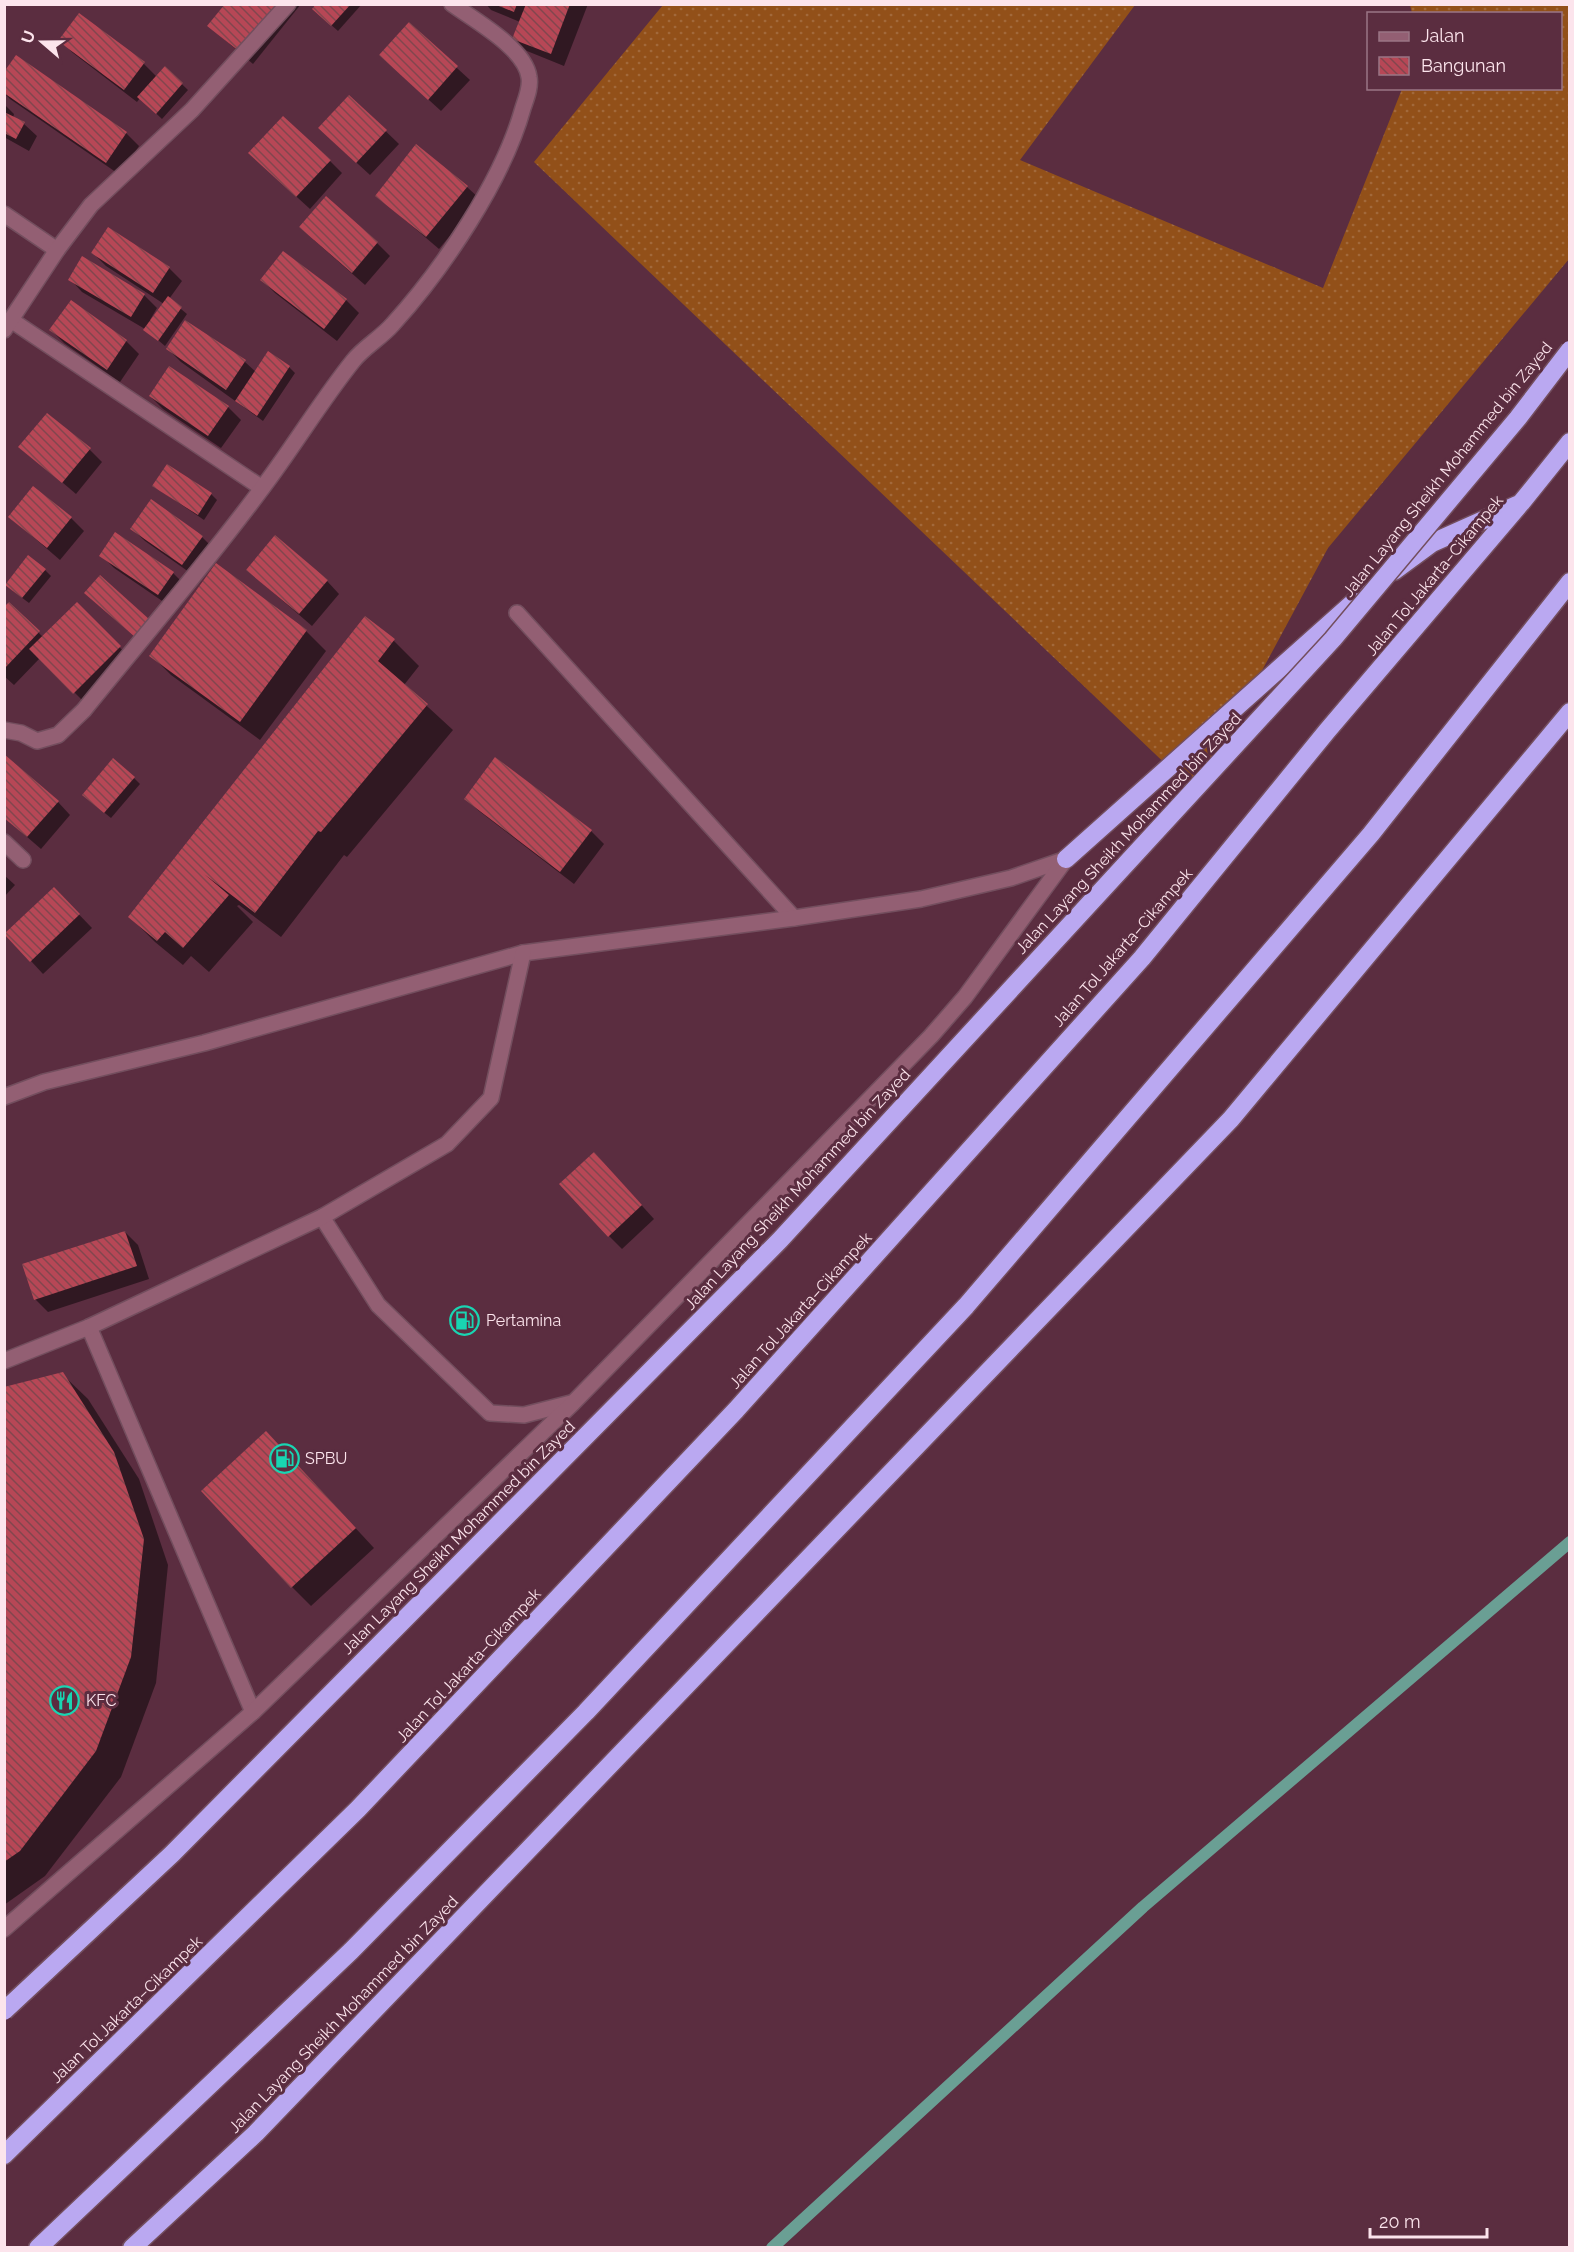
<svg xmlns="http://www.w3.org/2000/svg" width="1574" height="2252" font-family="Raleway,sans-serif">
<defs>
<pattern id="grass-dots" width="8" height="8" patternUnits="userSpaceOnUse" patternTransform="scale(1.5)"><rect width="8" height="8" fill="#925019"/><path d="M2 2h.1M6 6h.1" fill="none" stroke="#a2693b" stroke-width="1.8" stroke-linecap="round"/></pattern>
<pattern id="building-back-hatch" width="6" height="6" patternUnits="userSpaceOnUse" patternTransform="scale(1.5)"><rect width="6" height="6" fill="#b74756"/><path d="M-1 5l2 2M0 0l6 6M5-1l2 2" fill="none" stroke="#82464e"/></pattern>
</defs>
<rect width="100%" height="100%" fill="#5b2d40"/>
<polygon fill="url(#grass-dots)" points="663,5 1135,5 1020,160 1323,288 1402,89 1560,88 1560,14 1412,13 1410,5 1569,5 1569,259 1328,548 1196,793 534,162"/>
<g fill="#0007">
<polygon points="226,4 301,4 253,64 209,26"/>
<polygon points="318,4 362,4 338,31 320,15"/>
<polygon points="486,4 588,4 564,66 527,51 514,38 520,22 491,10"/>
<polygon points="409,24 470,80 441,111 394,68"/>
<polygon points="60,40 144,64 157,77 165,68 188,90 162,119 140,98 137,102 73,53"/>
<polygon points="4,75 126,133 139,146 120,175 10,99 4,93"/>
<polygon points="350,97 399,144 370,175 333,141"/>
<polygon points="4,104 14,114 13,118 24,124 37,136 29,151 4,137"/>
<polygon points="330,161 342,173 310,209 263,166"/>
<polygon points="467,187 480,199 439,249 377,196"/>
<polygon points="314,240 377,243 390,256 365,285"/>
<polygon points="93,253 169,268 182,281 169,299 187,314 165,346 145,329 82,292 70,279 144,295 157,308 150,320 152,321 164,304 106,266"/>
<polygon points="262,280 346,300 359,313 337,341 275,293"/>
<polygon points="51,330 126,341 139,354 120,382 64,343"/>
<polygon points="168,349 245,362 256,372 289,367 295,373 263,421 181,362"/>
<polygon points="150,396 228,407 241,420 221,448 163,409"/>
<polygon points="21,447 90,450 102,462 76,494"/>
<polygon points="154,486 211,494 217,500 204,520"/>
<polygon points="152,501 202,537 215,550 196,577 145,541 132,529"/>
<polygon points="10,517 71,518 84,531 60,560"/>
<polygon points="101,555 173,573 186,586 171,607 114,568"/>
<polygon points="217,566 306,631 326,651 260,740 171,675 151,655"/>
<polygon points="45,570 51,576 29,603 13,591"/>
<polygon points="327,581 339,594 312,626 261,582"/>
<polygon points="9,604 43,637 77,604 132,660 87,705 40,658 14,685 4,676 4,609"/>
<polygon points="366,618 394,641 419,666 404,685 453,730 347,857 344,855 281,937 239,905 237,906 253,922 209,972 191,956 183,965 155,942 130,917"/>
<polygon points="496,759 591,831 604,844 574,884 479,811 466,799"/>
<polygon points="134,778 140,784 111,818 90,801"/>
<polygon points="58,802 70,815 41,849 4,817"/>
<polygon points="4,875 15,885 4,897"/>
<polygon points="67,902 92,928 43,974 31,961"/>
<polygon points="607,1167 654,1219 622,1249 609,1236"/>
<polygon points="125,1232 138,1245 149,1279 48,1312 35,1299"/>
<polygon points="62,1374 88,1399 139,1479 168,1565 156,1683 121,1777 45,1876 4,1905 4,1389"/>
<polygon points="285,1452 374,1548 311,1606 292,1587"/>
</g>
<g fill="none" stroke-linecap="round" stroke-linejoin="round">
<polyline stroke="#6a9f94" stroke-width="12" points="772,2248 1143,1907 1570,1542"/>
</g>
<g fill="url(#building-back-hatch)">
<polygon points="225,4 278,4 240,52 207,26"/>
<polygon points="316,4 351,4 331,26 312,9"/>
<polygon points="494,4 517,4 514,12"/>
<polygon points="526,4 570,4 551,54 512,39"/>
<polygon points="79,13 145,62 124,90 58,41"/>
<polygon points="409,22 458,66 428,100 379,55"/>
<polygon points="16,55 127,132 106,163 4,93 4,72"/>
<polygon points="165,66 183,83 156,114 137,97"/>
<polygon points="349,95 387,130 356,163 318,128"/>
<polygon points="4,112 25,122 16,139 4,133"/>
<polygon points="283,116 331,160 296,197 248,153"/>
<polygon points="416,144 468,186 426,237 375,196"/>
<polygon points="326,196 378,242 352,273 299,227"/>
<polygon points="108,227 170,267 153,293 91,253"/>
<polygon points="283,251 347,299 324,329 260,280"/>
<polygon points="82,256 145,294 131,317 68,280"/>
<polygon points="168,296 182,307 158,341 143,330"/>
<polygon points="71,300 127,340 107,370 49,330"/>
<polygon points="185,320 246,360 226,390 166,349"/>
<polygon points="268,351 290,366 257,416 235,401"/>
<polygon points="169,366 229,406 208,436 149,396"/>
<polygon points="47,413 91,448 62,483 18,447"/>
<polygon points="167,464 212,493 198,515 152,486"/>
<polygon points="33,486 72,517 47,548 8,517"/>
<polygon points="151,499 203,536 182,565 130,529"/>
<polygon points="115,532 174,572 158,595 99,556"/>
<polygon points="275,535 328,580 299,614 246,570"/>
<polygon points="28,555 46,569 22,598 5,585"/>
<polygon points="216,563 307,630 240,722 149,656"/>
<polygon points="100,575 150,620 135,637 84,593"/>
<polygon points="9,602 40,631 4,669 4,607"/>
<polygon points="77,602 121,646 73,694 29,649"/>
<polygon points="365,616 395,639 378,661 428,704 321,832 318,831 255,913 204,874 229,895 183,948 165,932 157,941 128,917"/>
<polygon points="4,754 59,801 27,837 4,818"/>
<polygon points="495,757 592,830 560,872 464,799"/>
<polygon points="113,758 135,777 104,813 82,795"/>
<polygon points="54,887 80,914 30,962 4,934"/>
<polygon points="594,1152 642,1205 608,1237 559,1184"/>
<polygon points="125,1231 137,1266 34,1300 22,1264"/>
<polygon points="63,1372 114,1452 144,1539 131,1657 96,1751 20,1851 4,1862 4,1387"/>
<polygon points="266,1431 356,1528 291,1588 201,1491"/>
</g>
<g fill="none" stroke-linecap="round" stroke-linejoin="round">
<defs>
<g id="lane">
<polyline points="517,613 794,918"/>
<polyline points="4,1097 44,1082 204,1043 523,953 794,918 921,899 1011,878 1066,859"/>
<polyline points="322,1217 378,1305 490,1413 524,1415 571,1403"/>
<polyline points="89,1327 253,1712"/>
<polyline points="4,1361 89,1327 322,1217 447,1144 491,1098 523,953"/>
<polyline points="4,1929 253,1712 573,1403 931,1036 965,997 1066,859"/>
</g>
<g id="street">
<polyline points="4,214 57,250"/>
<polyline points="11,320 262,488"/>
<polyline points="4,330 57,250 91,205 192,110 288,4"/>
<path d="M4 730 21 733 37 741 58 735 84 710C144 636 207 563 263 487 294 446 321 401 353 361 364 347 381 338 393 324 443 269 503 180 523 108 526 99 531 87 529 77 525 48 474 20 452 4"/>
<polyline points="4,842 23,860"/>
</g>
<g id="highway">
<polyline points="1394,571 1432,543 1517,505"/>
<polyline points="1066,859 1364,593"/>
<polyline points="4,2155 358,1809 736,1410 1142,958 1327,731 1521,503 1570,442"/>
<polyline points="38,2248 351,1951 586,1712 966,1306 1371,834 1570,582"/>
<polyline points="132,2248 256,2133 1231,1119 1570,712"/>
</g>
</defs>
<use href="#lane" stroke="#734e5e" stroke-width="18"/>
<use href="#street" stroke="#734e5e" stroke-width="18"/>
<use href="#highway" stroke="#734e5e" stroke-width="21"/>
<use href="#lane" stroke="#935f73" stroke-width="15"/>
<use href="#street" stroke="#935f73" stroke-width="15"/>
<use href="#highway" stroke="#baa8f1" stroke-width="18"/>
<defs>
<polyline id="highway-bridge" points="4,2011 172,1854 780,1240 1333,639 1518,418 1570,350"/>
</defs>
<use href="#highway-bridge" stroke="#734e5e" stroke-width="21" stroke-linecap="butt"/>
<use href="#highway-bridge" stroke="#baa8f1" stroke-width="18"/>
</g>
<defs>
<symbol id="fuel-ring" viewBox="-11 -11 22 22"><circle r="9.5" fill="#5b2d40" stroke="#19d5b2" stroke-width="1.5"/><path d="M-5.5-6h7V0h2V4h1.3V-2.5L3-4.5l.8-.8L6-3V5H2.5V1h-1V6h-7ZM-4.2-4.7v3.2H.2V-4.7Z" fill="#19d5b2"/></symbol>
<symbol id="restaurant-ring" viewBox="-11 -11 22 22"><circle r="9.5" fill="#5b2d40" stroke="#19d5b2" stroke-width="1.5"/><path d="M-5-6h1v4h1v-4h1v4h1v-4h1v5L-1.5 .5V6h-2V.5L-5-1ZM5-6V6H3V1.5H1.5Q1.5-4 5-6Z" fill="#19d5b2"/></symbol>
</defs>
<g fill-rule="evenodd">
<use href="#fuel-ring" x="448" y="1304" width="33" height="33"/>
<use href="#fuel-ring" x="268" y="1442" width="33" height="33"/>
<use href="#restaurant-ring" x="48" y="1684" width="33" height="33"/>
</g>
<g text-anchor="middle" stroke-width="6" stroke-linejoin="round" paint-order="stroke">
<g font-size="16" fill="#fce4ec" stroke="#5b2d40">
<text transform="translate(1447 469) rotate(-51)" y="6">Jalan Layang Sheikh Mohammed bin Zayed</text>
<text transform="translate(1434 575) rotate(-50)" y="6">Jalan Tol Jakarta–Cikampek</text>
<text transform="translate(1128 833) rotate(-47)" y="6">Jalan Layang Sheikh Mohammed bin Zayed</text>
<text transform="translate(1122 947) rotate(-49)" y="6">Jalan Tol Jakarta–Cikampek</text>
<text transform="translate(797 1189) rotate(-47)" y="6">Jalan Layang Sheikh Mohammed bin Zayed</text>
<text transform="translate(800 1310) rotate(-48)" y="6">Jalan Tol Jakarta–Cikampek</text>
<text transform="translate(458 1537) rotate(-45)" y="6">Jalan Layang Sheikh Mohammed bin Zayed</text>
<text transform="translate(468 1665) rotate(-47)" y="6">Jalan Tol Jakarta–Cikampek</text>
<text transform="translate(126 2009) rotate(-44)" y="6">Jalan Tol Jakarta–Cikampek</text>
<text transform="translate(343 2014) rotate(-46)" y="6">Jalan Layang Sheikh Mohammed bin Zayed</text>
</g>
<g font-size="16" fill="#fce4ec" stroke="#5b2d40" text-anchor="start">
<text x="486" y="1326">Pertamina</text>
<text x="305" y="1464">SPBU</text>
<text x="86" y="1706">KFC</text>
</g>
</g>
<rect width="1574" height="2252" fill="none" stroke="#fce4ec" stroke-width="12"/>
<rect x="1367" y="12" width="195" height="78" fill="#5b2d40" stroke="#9b7685" stroke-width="1.5"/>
<rect x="1379" y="32" width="30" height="9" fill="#935f73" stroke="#9b7685" stroke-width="1.5"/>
<text x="1421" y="42" font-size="18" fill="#fce4ec">Jalan</text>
<rect x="1379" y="57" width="30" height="18" fill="url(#building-back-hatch)" stroke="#9b7685" stroke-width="1.5"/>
<text x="1421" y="72" font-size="18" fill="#fce4ec">Bangunan</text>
<g transform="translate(42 42) rotate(290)" stroke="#5b2d40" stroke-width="4.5" paint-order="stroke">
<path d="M0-4.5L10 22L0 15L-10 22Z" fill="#fce4ec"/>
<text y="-9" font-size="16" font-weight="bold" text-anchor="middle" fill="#fce4ec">U</text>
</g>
<path d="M1370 2228v9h117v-9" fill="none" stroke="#fce4ec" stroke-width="3"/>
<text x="1379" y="2228" font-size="18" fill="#fce4ec" stroke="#5b2d40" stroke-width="4.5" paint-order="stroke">20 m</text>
</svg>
